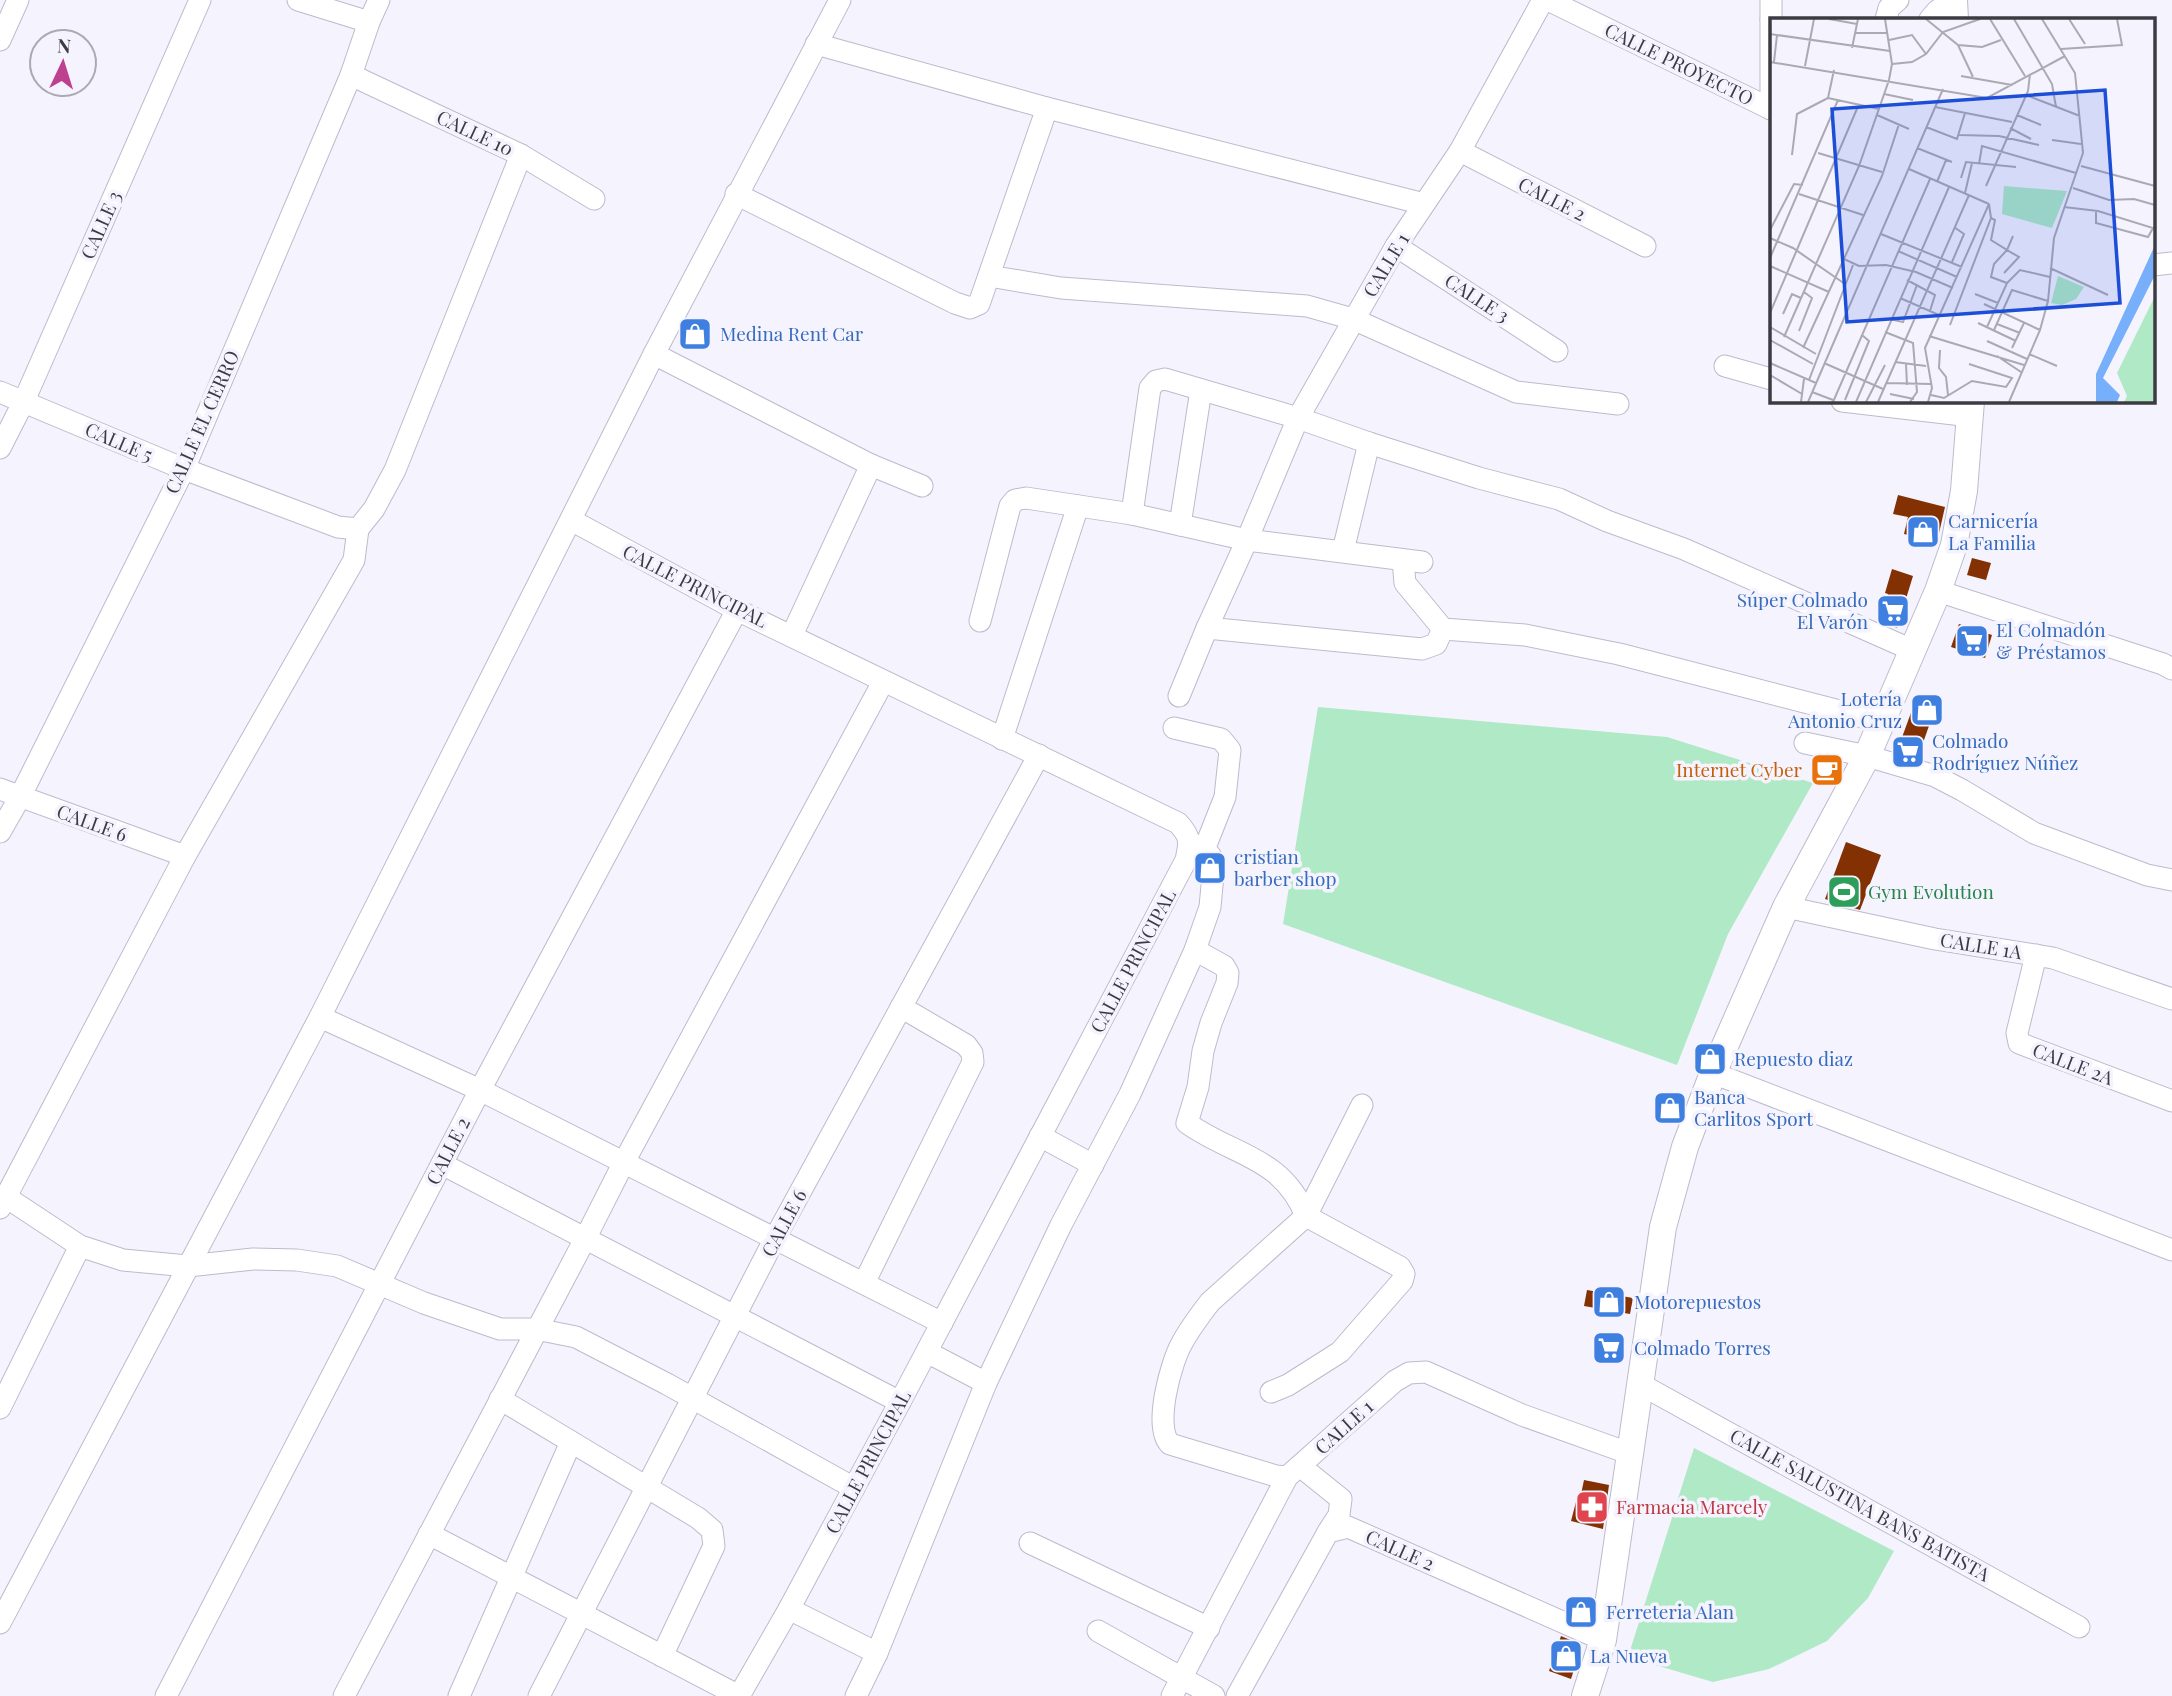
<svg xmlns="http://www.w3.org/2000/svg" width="2172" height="1696" font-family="'Playfair Display',serif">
<rect width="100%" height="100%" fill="#f5f3fe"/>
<g fill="#b0e9c5">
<polygon points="1318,707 1667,737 1813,783 1728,934 1677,1065 1283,924"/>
<polygon points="1694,1448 1894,1551 1868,1598 1827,1641 1769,1669 1713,1682 1628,1657"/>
</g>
<g fill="#833103">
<polygon points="1898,495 1945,507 1937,542 1904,534 1908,517 1893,514"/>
<polygon points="1972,558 1991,563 1986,580 1967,575"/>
<polygon points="1892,569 1913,576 1897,628 1880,621 1888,594 1885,593"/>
<polygon points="1959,624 1992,635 1985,658 1951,647"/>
<polygon points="1916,699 1936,706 1918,757 1897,751"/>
<polygon points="1846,842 1881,855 1860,910 1825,899"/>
<polygon points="1587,1290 1633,1298 1630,1314 1584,1306"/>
<polygon points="1584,1480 1609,1485 1603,1529 1571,1521 1577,1498 1580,1499"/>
<polygon points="1573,1598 1593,1602 1589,1620 1570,1611"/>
<polygon points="1561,1636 1582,1645 1571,1679 1549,1671"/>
</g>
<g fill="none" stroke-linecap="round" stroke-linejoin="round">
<defs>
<g id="minor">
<polyline points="298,0 369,22"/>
<polyline points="1548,0 1771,109"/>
<polyline points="1771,0 1771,19"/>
<polyline points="1886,19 1889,8 1898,0"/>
<polyline points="1930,19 1937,11 1953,0"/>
<polyline points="0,40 18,0"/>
<polyline points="816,44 1047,108 1424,204"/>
<polyline points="351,75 521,155 594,199"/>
<polyline points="1771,109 1771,20"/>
<polyline points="1460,151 1645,246"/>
<polyline points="736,194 955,303 970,308 979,304 1047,108"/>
<polyline points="1396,246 1557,351"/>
<polyline points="2153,265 2172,263"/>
<polyline points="989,276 1061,288 1307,306 1353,319 1516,392 1618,404"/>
<polyline points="654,354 871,465 922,486"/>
<polyline points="1725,366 1771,379"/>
<polyline points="0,392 184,469 338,527 358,529"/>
<polyline points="1842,401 1971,416"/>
<polyline points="0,448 24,401 200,0"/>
<polyline points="1132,514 1150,388 1156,381 1165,379 1298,418 1369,443 1479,478 1559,499 1607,521 1684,549 1912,650"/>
<path d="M571 520 737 610 1178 823C1191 837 1190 842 1186 860L900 1402 789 1609 739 1696"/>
<polyline points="1180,525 1201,390"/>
<polyline points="1343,551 1369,443"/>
<polyline points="1403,560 1405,583 1443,629 1525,635 1619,654 1882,722"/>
<polyline points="1938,591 2163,664 2172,669"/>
<polyline points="980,621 1010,506 1015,500 1026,498 1132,514 1247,540 1422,562"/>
<polyline points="1207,628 1422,649 1436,644 1443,629"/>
<polyline points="792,635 871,465"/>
<polyline points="1179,696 1207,628 1247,540 1298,418 1396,246 1460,151 1543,0"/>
<polyline points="1174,728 1221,739 1230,750 1225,797 1204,850"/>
<polyline points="1002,739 1078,506"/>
<polyline points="1805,743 1867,756 1935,776 1962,790 2034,833 2147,875 2172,880"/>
<polyline points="0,789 185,856"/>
<polyline points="0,832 20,797 184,469 351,75 369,22 379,0"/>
<polyline points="1786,907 1935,939 2053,958 2172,999"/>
<path d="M1195 950 1224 966 1228 973 1227 983 1211 1023 1203 1051 1198 1087 1187 1123C1233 1156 1282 1156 1306 1216L1210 1302C1200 1315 1190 1328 1182 1343 1171 1362 1153 1427 1170 1444L1276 1476 1287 1477"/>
<polyline points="2036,955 2017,1033 2019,1043 2172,1101"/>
<polyline points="320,1017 480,1090 942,1323"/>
<polyline points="1713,1073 2172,1250"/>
<polyline points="1040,1136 1093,1165"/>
<polyline points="442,1164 900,1402"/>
<polyline points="6,1197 80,1246 123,1260 188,1266 253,1259 297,1260 337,1266 424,1303 500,1329 536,1329 576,1337 667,1384 854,1488"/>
<polyline points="0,1208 185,856 354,560 358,529 374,509 395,470 521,155"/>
<polyline points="864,1283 973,1062 972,1053 966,1045 901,1007"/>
<polyline points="927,1352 986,1383"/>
<polyline points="1640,1384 2079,1627"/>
<polyline points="1271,1392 1288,1385 1340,1352 1402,1281 1404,1274 1400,1267 1306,1216 1362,1105"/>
<polyline points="500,1399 698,1518 712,1530 714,1546 662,1656"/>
<polyline points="0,1408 80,1246"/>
<polyline points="1300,1466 1341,1499 1339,1515 1328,1532"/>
<polyline points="429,1534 739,1696"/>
<polyline points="1030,1543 1209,1628"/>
<polyline points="789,1609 877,1653"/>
<polyline points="0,1623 320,1017 654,354 840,0"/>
<polyline points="1098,1631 1214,1696"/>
<polyline points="166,1696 480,1090 737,610"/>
<polyline points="344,1696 585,1239 624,1162 883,682"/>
<polyline points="459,1696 571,1442"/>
<polyline points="539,1696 775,1238 1039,755"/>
<polyline points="856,1696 877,1653 986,1383 1061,1225 1130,1094 1195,950 1210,907 1214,864 1210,855 1204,850 1190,842"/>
<polyline points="1172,1696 1287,1477 1395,1381 1409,1373 1426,1372 1522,1415 1631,1454"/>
<polyline points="1237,1696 1328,1532 1348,1527 1603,1640"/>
</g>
<g id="major">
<polyline points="1954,0 1955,19"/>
<polyline points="1585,1696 1603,1640 1663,1227 1685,1147 1713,1073 1786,907 1867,756 1938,591 1954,545 1964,491 1971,401"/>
</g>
</defs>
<use href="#minor" stroke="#bebacc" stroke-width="23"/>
<use href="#major" stroke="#bebacc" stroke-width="28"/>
<use href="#minor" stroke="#fff" stroke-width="21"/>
<use href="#major" stroke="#fff" stroke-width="26"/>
</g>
<defs>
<symbol id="shop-square" viewBox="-11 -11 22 22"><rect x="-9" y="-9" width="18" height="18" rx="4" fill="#3f7fe0" stroke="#f5f3fe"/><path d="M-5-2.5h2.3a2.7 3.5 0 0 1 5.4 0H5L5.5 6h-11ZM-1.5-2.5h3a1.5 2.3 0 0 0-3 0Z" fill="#fff"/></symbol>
<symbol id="supermarket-square" viewBox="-11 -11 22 22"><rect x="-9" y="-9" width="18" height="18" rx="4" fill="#3f7fe0" stroke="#f5f3fe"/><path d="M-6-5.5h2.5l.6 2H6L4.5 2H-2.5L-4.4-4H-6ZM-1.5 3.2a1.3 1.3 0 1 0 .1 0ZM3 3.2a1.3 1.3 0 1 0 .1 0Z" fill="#fff"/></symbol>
<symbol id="cafe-square" viewBox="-11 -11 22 22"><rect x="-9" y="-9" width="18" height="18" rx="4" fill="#e8710a" stroke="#f5f3fe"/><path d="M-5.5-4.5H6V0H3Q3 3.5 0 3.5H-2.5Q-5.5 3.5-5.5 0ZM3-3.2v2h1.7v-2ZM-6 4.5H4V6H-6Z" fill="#fff"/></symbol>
<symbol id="stadium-square" viewBox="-11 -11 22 22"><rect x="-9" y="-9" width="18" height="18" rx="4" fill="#2e9e5b" stroke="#f5f3fe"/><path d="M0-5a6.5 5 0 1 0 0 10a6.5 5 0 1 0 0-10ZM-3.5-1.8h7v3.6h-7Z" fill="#fff"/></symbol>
<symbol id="pharmacy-square" viewBox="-11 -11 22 22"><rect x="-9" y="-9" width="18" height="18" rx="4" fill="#e0444e" stroke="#f5f3fe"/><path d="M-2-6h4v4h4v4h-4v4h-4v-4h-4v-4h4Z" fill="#fff"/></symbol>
</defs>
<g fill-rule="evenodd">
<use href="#shop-square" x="676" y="315" width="38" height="38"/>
<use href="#shop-square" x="1904" y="513" width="38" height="38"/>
<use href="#supermarket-square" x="1874" y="592" width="38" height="38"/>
<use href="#supermarket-square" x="1953" y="622" width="38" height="38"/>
<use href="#shop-square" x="1908" y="691" width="38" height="38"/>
<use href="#supermarket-square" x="1889" y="733" width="38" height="38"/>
<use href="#cafe-square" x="1808" y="751" width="38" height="38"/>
<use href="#shop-square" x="1191" y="849" width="38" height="38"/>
<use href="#stadium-square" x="1825" y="873" width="38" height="38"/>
<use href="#shop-square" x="1691" y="1040" width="38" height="38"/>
<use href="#shop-square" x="1651" y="1089" width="38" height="38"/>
<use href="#shop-square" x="1590" y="1283" width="38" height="38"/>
<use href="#supermarket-square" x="1590" y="1329" width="38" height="38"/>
<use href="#pharmacy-square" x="1573" y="1488" width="38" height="38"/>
<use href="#shop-square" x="1562" y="1593" width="38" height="38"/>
<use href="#shop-square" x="1547" y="1637" width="38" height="38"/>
</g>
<g text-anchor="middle" stroke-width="7" stroke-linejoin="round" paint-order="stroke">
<g font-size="19" fill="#3c3b42" stroke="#f5f3fe">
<text transform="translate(1679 64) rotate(26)" y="7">CALLE PROYECTO</text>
<text transform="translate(475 133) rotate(25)" y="7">CALLE 10</text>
<text transform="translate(1552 199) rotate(27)" y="7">CALLE 2</text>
<text transform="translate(101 225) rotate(-66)" y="7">CALLE 3</text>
<text transform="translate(1386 265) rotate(-59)" y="7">CALLE 1</text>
<text transform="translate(1477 298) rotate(33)" y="7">CALLE 3</text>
<text transform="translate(202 422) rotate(-66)" y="7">CALLE EL CERRO</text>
<text transform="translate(119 442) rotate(23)" y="7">CALLE 5</text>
<text transform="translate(695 586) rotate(27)" y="7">CALLE PRINCIPAL</text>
<text transform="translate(92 823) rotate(20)" y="7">CALLE 6</text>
<text transform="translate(1981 946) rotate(9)" y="7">CALLE 1A</text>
<text transform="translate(1133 961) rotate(-62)" y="7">CALLE PRINCIPAL</text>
<text transform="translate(2073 1064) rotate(21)" y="7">CALLE 2A</text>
<text transform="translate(448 1151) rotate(-63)" y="7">CALLE 2</text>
<text transform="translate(784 1223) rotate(-62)" y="7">CALLE 6</text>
<text transform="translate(1344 1427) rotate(-42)" y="7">CALLE 1</text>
<text transform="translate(868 1462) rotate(-62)" y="7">CALLE PRINCIPAL</text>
<text transform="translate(1860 1505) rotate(29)" y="7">CALLE SALUSTINA BANS BATISTA</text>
<text transform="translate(1400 1550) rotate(24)" y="7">CALLE 2</text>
</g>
<g font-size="19" fill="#366cbe" stroke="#f5f3fe" text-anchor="start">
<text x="720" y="341">Medina Rent Car</text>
<text x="1948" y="528">Carnicería<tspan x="1948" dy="22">La Familia</tspan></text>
<text x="1868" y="607" text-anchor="end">Súper Colmado<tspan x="1868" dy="22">El Varón</tspan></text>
<text x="1996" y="637">El Colmadón<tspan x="1996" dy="22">&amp; Préstamos</tspan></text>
<text x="1902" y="706" text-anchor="end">Lotería<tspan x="1902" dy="22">Antonio Cruz</tspan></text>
<text x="1932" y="748">Colmado<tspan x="1932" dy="22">Rodríguez Núñez</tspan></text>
<text x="1234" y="864">cristian<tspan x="1234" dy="22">barber shop</tspan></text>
<text x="1734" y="1066">Repuesto diaz</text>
<text x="1694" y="1104">Banca<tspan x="1694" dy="22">Carlitos Sport</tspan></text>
<text x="1634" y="1309">Motorepuestos</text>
<text x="1634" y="1355">Colmado Torres</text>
<text x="1606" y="1619">Ferreteria Alan</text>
<text x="1590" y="1663">La Nueva</text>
</g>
<g font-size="19" fill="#c56008" stroke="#f5f3fe" text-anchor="end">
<text x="1802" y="777">Internet Cyber</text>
</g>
<g font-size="19" fill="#27864d" stroke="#f5f3fe" text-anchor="start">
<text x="1868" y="899">Gym Evolution</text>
</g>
<g font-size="19" fill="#be3a42" stroke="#f5f3fe" text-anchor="start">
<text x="1616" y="1514">Farmacia Marcely</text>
</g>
</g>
<g transform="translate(1770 18)">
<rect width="385" height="385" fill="#f5f3fe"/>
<path d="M234 168 297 173 282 210 232 196ZM288 258 314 269 306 281 292 287 281 285ZM385 278V384H354L357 378 347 355Z" fill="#b0e9c5"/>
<path d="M385 227V257L333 360 350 377 347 384H326V356Z" fill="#77affa"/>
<path fill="none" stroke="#aba9b3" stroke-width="2" d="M59 1 87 6M156 1 188 27 212 29 231 22M220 1 255 58M244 1 282 66 286 89M299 1 315 26M85 15H117M0 16 120 33M119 22 142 17 156 36M188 27 203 59M82 30 88 1M291 31 352 27 347 1M0 44 217 80 295 38M4 44 7 17M122 46 142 44 156 36 173 14 210 1M35 48 44 1M191 58 242 67M114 76 143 82M256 77 310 98M58 80 109 91M165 89 242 104M107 97 139 111M247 97 271 107M156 109 187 121 195 95M240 110 261 121M189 117 229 118 269 127M282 122 311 126M147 130 182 144M48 135 112 154M22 137 27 96 58 80 64 52M209 146 212 128 306 155M311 148 385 168M139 151 219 186M191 160 196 144 246 149M167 164 176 142M216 168 258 73 260 56M303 170 339 182 364 181 385 187M195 175 202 145M29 176 93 197M294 189 328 193 383 210 378 219 326 205V193M221 200 225 202 221 222 237 232 224 246 221 259 237 265M0 212 24 166 33 167M111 216 192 249M0 220 23 230 75 266M128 233 187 259M0 240 68 82M74 241 89 248 116 247 146 254 183 270M182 244 194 216 184 209M0 248 59 274M280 250 338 277M234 255 249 239 237 232 243 218M137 262 165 277 160 293M205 276 228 285M130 280 169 297M214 286 270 312M0 295 89 86M13 296 22 276 31 280M120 301 133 304 147 267M208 305 246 323M227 306 250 315M180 307 221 200 219 186M0 309 46 336M217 309 237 265 250 252 280 259M224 312 242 272 278 283M29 313 42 280 34 274M115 314 143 325 147 374 140 384M159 318 254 347M14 319 89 148 119 62 122 46 115 1M0 322 43 346M217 323 257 341M33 330 112 158 129 106M242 330 254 305M170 332 169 350 176 359 178 377M259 336 287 348M227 338 251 354M125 344 156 348M0 345 46 365M54 345 113 371M136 346 137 367M0 357 32 376M39 362 83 247M116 365 161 366M42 374 63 382M120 376 144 381M161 377 174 380 202 363 236 369 242 360 199 346M75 382 99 323 92 317M31 384 34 361M38 384 173 71M63 384 160 161M86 384 179 169M96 384 115 347M108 384 199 177M158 384 162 370 155 330 219 186M239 384 270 312 278 283 284 220 313 135 305 55 272 1"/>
<path fill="#1d4ed8" fill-opacity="0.15" stroke="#1d4ed8" stroke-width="3.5" d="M335 72 350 285 77 304 62 91Z"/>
<rect width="385" height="385" fill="none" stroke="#3c3b42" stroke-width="3.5"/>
</g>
<g transform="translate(63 63) rotate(4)"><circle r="33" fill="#f5f3fe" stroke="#aba9b3" stroke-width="2"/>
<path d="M0-5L12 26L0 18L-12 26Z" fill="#be418f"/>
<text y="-10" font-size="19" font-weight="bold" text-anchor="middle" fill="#3c3b42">N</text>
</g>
</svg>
